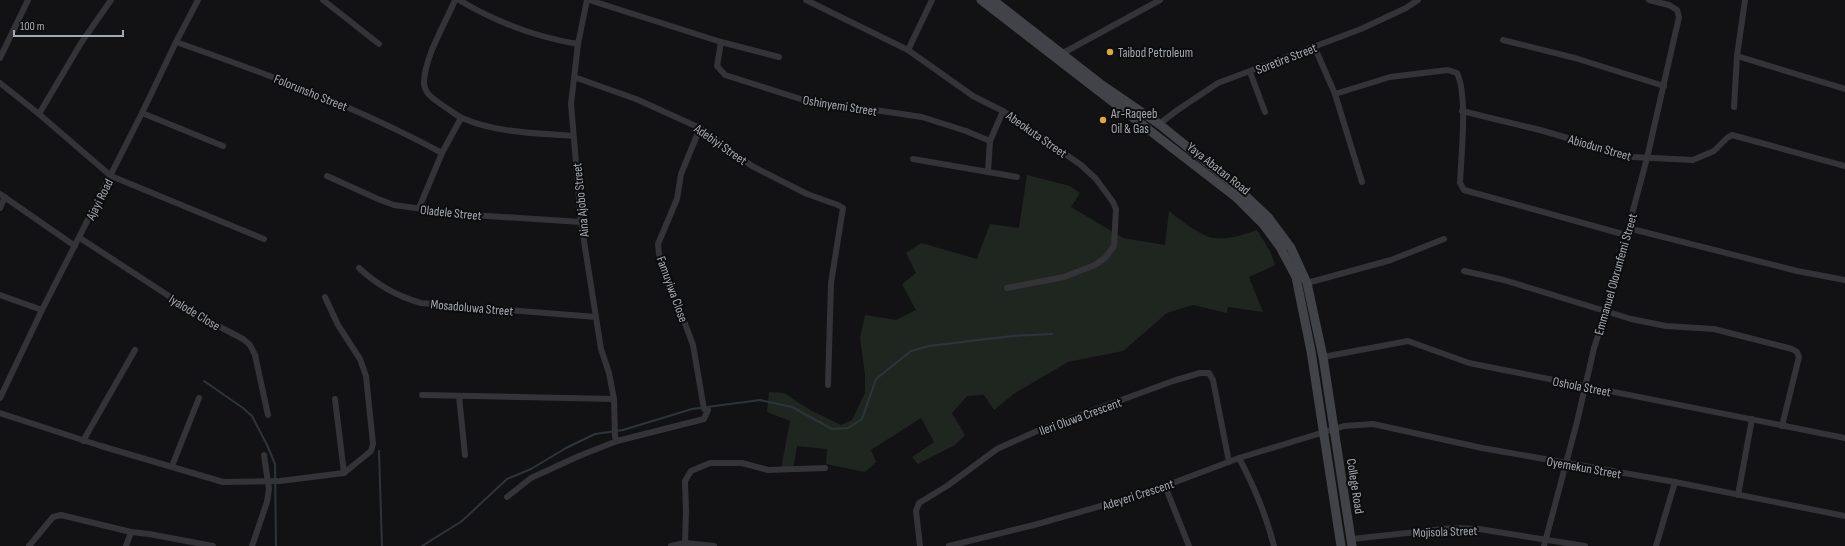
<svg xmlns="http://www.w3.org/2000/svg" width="1845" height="546" font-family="'Sofia Sans Condensed',sans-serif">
<rect width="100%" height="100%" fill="#121214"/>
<path fill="#1f2620" d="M1027 175 1070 186 1080 193 1071 207 1123 238 1165 245 1169 211C1177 218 1204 238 1214 238 1228 240 1243 235 1257 230L1270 251 1275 265 1249 277 1263 312 1228 307 1227 313 1193 305 1167 313 1123 351 1068 362 1015 393 994 410 984 395 967 396 952 413 965 435 955 445 918 464 912 457 934 442 921 418 871 450 876 462 865 472 826 464 827 449 797 446 793 470 781 469 790 421 767 412 769 392 784 393 812 411 841 425 852 420 865 393V374L860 338 865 315 896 320 916 310 902 284 916 273 906 253 921 243 977 259 990 224 1019 228Z"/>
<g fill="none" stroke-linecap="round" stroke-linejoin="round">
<g stroke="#2d353b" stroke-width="2">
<polyline points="204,381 243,408 252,416 267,445 275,464 276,546"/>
<polyline points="379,451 382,546"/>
<polyline points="422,546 462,521 507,479 531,469 566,448 595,434 623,430 692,409 760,400 792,407 832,429 848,428 862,419 876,379 911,351 929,346 1012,336 1052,334"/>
</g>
<g stroke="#343438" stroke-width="6">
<polyline points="323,0 379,44"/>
<path d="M455 0C445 24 425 56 424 82 424 94 434 99 442 105 449 109 455 115 462 118 496 133 537 133 573 136"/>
<path d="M459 0C496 22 535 37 578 44"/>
<polyline points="587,0 578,44 571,104 581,222 601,349 609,373 614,399 615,437 617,441"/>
<polyline points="589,0 721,42 779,57"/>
<polyline points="806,0 908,50 973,96 1003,111 1081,165 1096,179 1113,202 1116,209 1114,246 1105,258 1095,265 1064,277 1007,288"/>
<polyline points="1503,40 1575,58 1664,86"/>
<path d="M176 42C267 74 357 107 442 153"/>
<polyline points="721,42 717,66 725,75 813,103 841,105 922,117 966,131 990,141"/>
<polyline points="1315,48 1335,94 1362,182"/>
<polyline points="908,50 932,0"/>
<polyline points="1063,53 1160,0"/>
<polyline points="1737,56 1845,89"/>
<polyline points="0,58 28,0"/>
<polyline points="1250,72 1265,112"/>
<polyline points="574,77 636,99 700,128 752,166 807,194 838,205 843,208 831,283 828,385"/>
<polyline points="0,83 39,114 111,176 264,239"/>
<path d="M1335 94 1390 77 1448 70 1457 73C1468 95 1461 157 1460 183L1464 190 1626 235"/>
<polyline points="1734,107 1737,56 1745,0"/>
<polyline points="1462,111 1540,130 1633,157 1693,160 1714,151 1727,138 1732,135 1845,166"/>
<polyline points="142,113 223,146"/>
<polyline points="39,114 81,43 111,0"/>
<polyline points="1159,124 1179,109 1218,83 1361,29 1406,8 1418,0"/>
<polyline points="913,159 1017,177"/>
<polyline points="988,172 990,141 1003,111"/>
<polyline points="327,176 378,199 394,205 458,214 581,222"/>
<polyline points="0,194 75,246"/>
<polyline points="0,208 5,197"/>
<polyline points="419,208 442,153 461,118"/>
<polyline points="1628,228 1797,271 1845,280"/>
<polyline points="80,238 201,317 243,339 250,345 255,355 268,415"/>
<path d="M359 268C377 285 396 296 421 303L596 317"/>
<polyline points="1464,271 1504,280 1631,319 1666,326 1714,329 1792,349 1797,352 1799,357 1782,426"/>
<polyline points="1307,283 1391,260 1444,239"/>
<polyline points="0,295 42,310"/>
<polyline points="1323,357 1408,341 1469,363 1845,438"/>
<polyline points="422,395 614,399"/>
<polyline points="459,396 465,455"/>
<polyline points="0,398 42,310 142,113 176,42 198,0"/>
<polyline points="335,399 344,473"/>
<polyline points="0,413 101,446 223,482 280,481 344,473 371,451 373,444 366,376 360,359 338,325 325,297"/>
<polyline points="83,441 135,350"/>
<path d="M1239 458C1254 486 1266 515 1274 546"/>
<polyline points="172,466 199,398"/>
<polyline points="1165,486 1189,546"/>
<polyline points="1738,495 1752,419"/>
<polyline points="507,497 531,478 579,456 617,441 704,419 708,410 704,409 693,345 659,254 658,244 677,199 681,174 700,128"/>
<polyline points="1352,539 1453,528 1479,529 1585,546"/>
<polyline points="685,543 686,511 685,481 691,471 710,463 742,463 768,470 825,468"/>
<polyline points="29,546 53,517 61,515 131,532 149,534 213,546"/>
<polyline points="126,546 131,532"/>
<polyline points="252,546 267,502 269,489 264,455"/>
<polyline points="671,546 685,543 714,546"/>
<polyline points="920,546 916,511 919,503 947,486 997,449 1037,431 1173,381 1200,373 1209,373 1213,380 1229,462"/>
<polyline points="949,546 1034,525 1108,504 1165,486 1239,458 1344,426 1373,424 1482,448 1675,482 1845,516"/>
<polyline points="1544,546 1577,422 1594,348 1606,311 1647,158 1679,17 1677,10 1669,5 1649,0"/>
<polyline points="1656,546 1675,482"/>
</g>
<g stroke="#424348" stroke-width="9">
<polyline points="981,0 1237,198 1263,224 1280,247 1296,277 1311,351 1341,546"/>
<polyline points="993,0 1102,85 1159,124 1231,182 1268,217 1291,248 1307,283 1323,357 1352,546"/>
</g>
</g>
<g fill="#dea73f" stroke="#0d0d0e" stroke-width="1.5">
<circle cx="1110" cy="52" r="4"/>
<circle cx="1103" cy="120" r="4"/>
</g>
<g text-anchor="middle" stroke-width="4" stroke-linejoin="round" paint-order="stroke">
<g font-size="13" fill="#a5a9b3" stroke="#0d0d0e" text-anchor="start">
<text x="1118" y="57">Taibod Petroleum</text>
<text x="1111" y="118">Ar-Raqeeb<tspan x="1111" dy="15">Oil &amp; Gas</tspan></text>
</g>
<g font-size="13" fill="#a5a9b3" stroke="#0d0d0e">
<text transform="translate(1286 58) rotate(-21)" y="5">Soretire Street</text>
<text transform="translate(311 92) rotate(22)" y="5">Folorunsho Street</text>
<text transform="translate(840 105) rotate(9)" y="5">Oshinyemi Street</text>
<text transform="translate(1037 134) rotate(35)" y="5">Abeokuta Street</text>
<text transform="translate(721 144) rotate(35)" y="5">Adebiyi Street</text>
<text transform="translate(1600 147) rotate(16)" y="5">Abiodun Street</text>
<text transform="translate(1219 168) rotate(38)" y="5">Yaya Abatan Road</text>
<text transform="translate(99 199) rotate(-63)" y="5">Ajayi Road</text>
<text transform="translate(580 200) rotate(-96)" y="5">Aina Ajobo Street</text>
<text transform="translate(451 212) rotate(6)" y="5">Oladele Street</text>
<text transform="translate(1615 274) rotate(-74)" y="5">Emmanuel Olorunfemi Street</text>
<text transform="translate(673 289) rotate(70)" y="5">Famuyiwa Close</text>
<text transform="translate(472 307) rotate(5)" y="5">Mosadoluwa Street</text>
<text transform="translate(195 312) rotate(31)" y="5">Iyalode Close</text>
<text transform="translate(1582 386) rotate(11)" y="5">Oshola Street</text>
<text transform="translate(1080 416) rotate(-20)" y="5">Ileri Oluwa Crescent</text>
<text transform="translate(1584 467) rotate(10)" y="5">Oyemekun Street</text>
<text transform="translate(1356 486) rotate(81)" y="5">College Road</text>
<text transform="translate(1138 494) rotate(-18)" y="5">Adeyeri Crescent</text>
<text transform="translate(1445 531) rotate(-2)" y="5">Mojisola Street</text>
</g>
</g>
<path d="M14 30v6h109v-6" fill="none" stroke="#a5a9b3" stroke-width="2"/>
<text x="20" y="30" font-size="12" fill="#a5a9b3" stroke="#0d0d0e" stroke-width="3" paint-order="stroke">100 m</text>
</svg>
